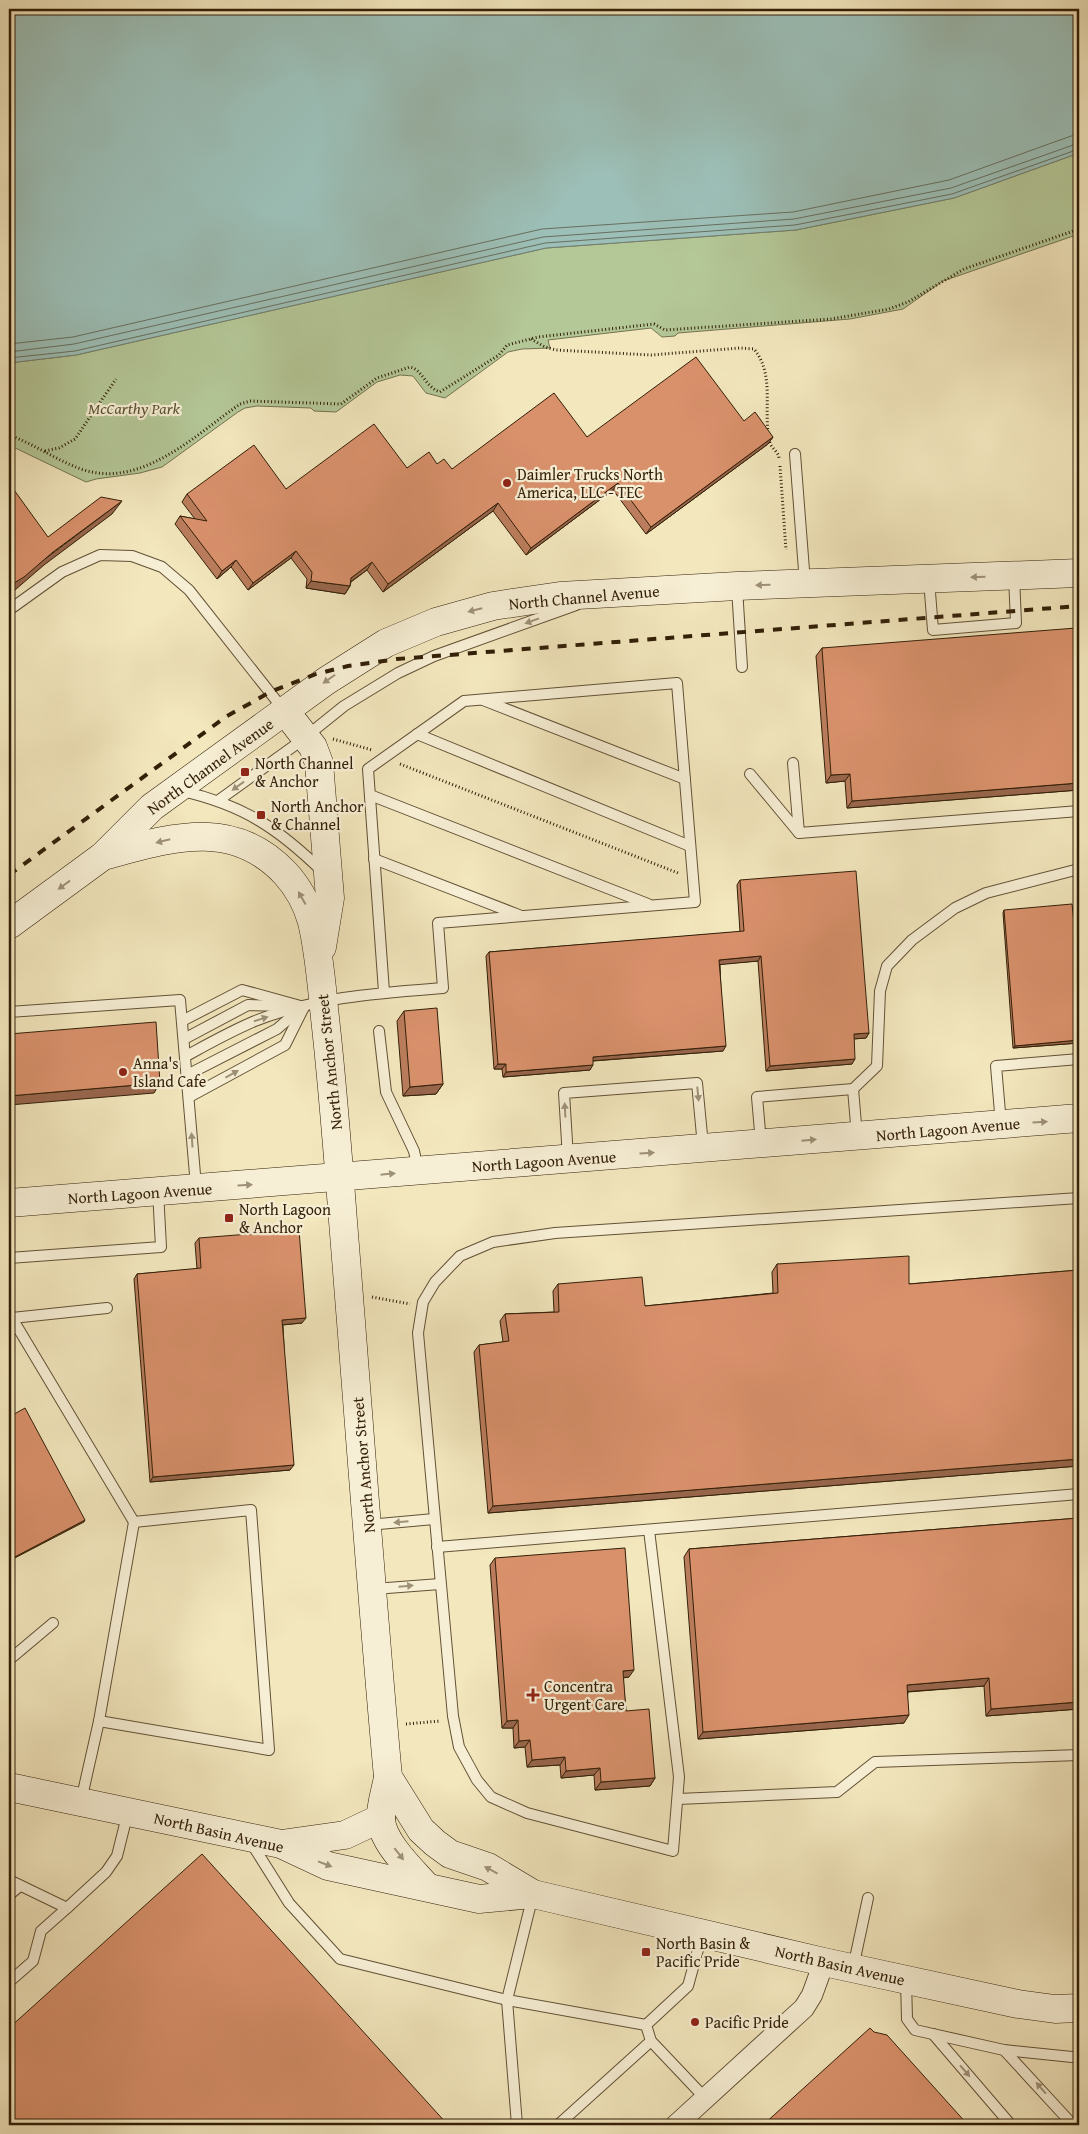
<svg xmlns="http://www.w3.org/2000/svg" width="1088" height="2134" font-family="'Gentium Book Plus',serif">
<rect width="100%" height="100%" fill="#f3e7be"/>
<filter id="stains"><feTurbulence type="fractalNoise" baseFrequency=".004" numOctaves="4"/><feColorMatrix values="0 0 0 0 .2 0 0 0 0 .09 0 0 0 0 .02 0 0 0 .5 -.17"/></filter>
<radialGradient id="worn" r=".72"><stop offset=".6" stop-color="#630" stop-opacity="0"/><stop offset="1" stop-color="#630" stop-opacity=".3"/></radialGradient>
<polygon fill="#b4c797" stroke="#73734f" points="1079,153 1079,234 943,281 903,309 850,319 678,333 675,336 662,337 651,328 548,340 550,348 522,349 508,352 445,398 426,393 413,376 400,375 377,382 336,412 314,411 311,408 257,406 245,408 238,412 162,467 140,473 96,479 86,482 9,445 9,363 76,355 546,248 796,230 954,198"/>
<polygon fill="#9cbfb7" stroke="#727f71" points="9,9 1079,9 1079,153 954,198 796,230 546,248 76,355 9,363"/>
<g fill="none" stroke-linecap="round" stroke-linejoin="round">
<g stroke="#676f5f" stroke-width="1">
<polyline points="9,344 73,337 542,229 793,212 949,180 1071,136 1079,135"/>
<polyline points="9,352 74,344 543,237 794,219 951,188 1079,143"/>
<polyline points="9,358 75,351 545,243 795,225 952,194 1079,149"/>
</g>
<defs>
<g id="lane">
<polyline points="795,454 805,583"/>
<polyline points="929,580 933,630 1016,623 1014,576"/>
<polyline points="737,588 742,667"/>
<polyline points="9,610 62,572 100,555 132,556 162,567 189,590 283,709"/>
<polyline points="483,700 685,779"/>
<polyline points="417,734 690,846"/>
<polyline points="793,763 799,833 1079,811"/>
<polyline points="750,774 799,833"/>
<path d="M182 791C243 805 278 828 323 872"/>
<polyline points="370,795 648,904"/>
<polyline points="219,800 298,743 344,706 398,673 434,656 576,605"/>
<polyline points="374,859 519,915"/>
<polyline points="9,1012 180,1000 196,1186"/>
<polyline points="182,1021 242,990 304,1007"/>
<polyline points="379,1031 386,1092 414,1151 418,1170"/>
<polyline points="184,1039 248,1005 288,1006"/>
<path d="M186 1056C208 1044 231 1031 255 1021 315 997 379 993 443 988L438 923 695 902 677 683 464 701 368 769 384 992"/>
<polyline points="187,1075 277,1029 299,1010"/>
<polyline points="853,1089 857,1136"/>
<polyline points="189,1097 285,1045 304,1007"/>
<polyline points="1001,1124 996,1066 1079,1059"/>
<polyline points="761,1143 757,1097 853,1089 877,1066 880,991 887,966 912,940 955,908 986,893 1079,869"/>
<polyline points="568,1158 564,1093 697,1083 703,1146"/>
<polyline points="9,1258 161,1247 158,1191"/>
<polyline points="9,1313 134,1522 251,1510 269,1750 99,1721 81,1801"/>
<polyline points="12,1318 107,1308"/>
<polyline points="368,1525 434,1519"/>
<polyline points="649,1530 679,1777 673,1851 527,1813 491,1797 477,1780 459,1747 453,1716 418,1333 423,1302 435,1282 460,1256 493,1242 555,1233 1079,1198"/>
<polyline points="437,1547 1079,1494"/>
<polyline points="374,1589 440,1584"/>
<polyline points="9,1660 53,1623"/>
<polyline points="99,1721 134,1522"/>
<polyline points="678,1799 837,1792 875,1762 1079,1755"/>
<polyline points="250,1841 289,1903 340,1959 507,2000 646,2025"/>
<polyline points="9,1880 67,1908 41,1931 33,1961 9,1982"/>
<polyline points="9,1895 20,1886"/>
<polyline points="67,1908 106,1872 117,1856 128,1812"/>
<polyline points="702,1935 688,1986 646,2025 651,2041 705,2098"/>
<polyline points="853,1968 868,1898"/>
<polyline points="906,1981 907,2019 915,2030 1004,2050 1072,2057"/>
<polyline points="933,2034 1011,2125"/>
<polyline points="1004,2050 1073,2125"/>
<polyline points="517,2125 507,2000 533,1895"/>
<polyline points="558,2125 651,2041"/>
</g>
<polyline id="street" points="676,2125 804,2008 812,1995 824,1962"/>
<g id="secondary">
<polyline points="285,711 313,747 319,763 330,898 322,947"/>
<path d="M103 856C168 839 231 816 285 873 298 887 307 904 312 922 320 956 322 992 326 1027 333 1091 338 1156 343 1221 358 1406 371 1592 388 1777L421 1830 435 1843 450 1854 488 1867 533 1894"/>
<polyline points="9,925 103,856 152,807 326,681 386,643 436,622 493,606 560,596 737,586 1079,573"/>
<polyline points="9,1203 1079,1118"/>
<path d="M388 1777C386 1790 380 1806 381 1819 382 1842 411 1869 426 1886"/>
<polyline points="9,1787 281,1844 328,1866 479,1899 533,1894 824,1962 1018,2004 1055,2009 1079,2008"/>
<polyline points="281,1844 345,1835 381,1818"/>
</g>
</defs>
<use href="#lane" stroke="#625135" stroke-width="12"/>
<use href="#street" stroke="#625135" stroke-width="22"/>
<use href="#secondary" stroke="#321f07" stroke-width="29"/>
<g stroke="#321f07" stroke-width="3" stroke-dasharray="1 2.5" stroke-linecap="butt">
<path d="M531 339 545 347 556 350 651 355 740 348 754 349C776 376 762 412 770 443 772 449 779 452 779 459"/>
<path d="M9 435C34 444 56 460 81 469 141 490 195 435 240 404L250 401 341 404 377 378 410 367C423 370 425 387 440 392L499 355 507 345 538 337 654 324 665 330 831 319 889 309 908 302 964 269 1079 229"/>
<polyline points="45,451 59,448 75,439 116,379"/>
<polyline points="780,466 786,550"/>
<polyline points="333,739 372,750"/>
<polyline points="400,764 678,873"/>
<polyline points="372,1297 410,1304"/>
<polyline points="406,1724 440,1721"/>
</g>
<use href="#lane" stroke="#f7efd5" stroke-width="10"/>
<use href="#street" stroke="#f7efd5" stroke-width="20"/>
<use href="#secondary" stroke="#f7efd5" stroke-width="28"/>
<polyline stroke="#321f07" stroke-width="4" stroke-dasharray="9 9" stroke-linecap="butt" points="9,875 227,716 249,704 270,692 316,674 348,666 397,659 1079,606"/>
</g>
<g fill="#bb7d5d" stroke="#321f07">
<polygon points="744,421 773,437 768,444 646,534 613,490 526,555 493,511 383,592 367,570 351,582 350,586 345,594 306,588 307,579 291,558 248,590 231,567 217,579 175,524 180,516 195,519 182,502 187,494 286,489 407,468 437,464 452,469 587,437"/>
<polygon points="822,648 1079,668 1079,790 847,808 845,781 826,783 816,656"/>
<polygon points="740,880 869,1033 866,1038 854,1039 852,1064 766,1071 758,961 720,964 723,1051 593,1061 590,1070 503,1077 502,1069 494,1069 486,956 489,952 740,932 737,885"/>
<polygon points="1004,910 1079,1043 1013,1048 1003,913"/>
<polygon points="404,1011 443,1084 436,1094 403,1096 397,1021"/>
<polygon points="199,1238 302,1323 283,1325 290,1470 150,1482 134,1279 137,1274 197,1269 195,1243"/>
<polygon points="777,1264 909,1284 1079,1270 1079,1466 488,1513 474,1352 479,1345 503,1342 500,1321 505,1314 554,1312 553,1291 558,1284 645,1306 773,1293 772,1272"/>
<polygon points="1079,1518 1079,1709 986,1716 984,1686 908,1692 904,1723 698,1739 684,1557 689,1549"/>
<polygon points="495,1558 629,1677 623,1678 626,1711 655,1778 650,1786 595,1790 594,1775 561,1778 560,1765 527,1767 525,1747 514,1748 513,1728 502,1728 490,1565"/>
</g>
<g fill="#98664c" stroke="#321f07">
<polygon points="773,437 768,444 646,534 651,527"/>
<polygon points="618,483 613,490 526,555 531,548"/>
<polygon points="122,501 112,514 44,565 15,590 9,594 9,586"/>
<polygon points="498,503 493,511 383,592 388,584"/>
<polygon points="296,551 291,558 248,590 253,583"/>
<polygon points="236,560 231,567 217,579 222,571"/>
<polygon points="372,562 367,570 346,585 351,578"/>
<polygon points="311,581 350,586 345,594 306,588"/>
<polygon points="850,774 845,781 826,783 831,775"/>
<polygon points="1079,783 1079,790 847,808 852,801"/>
<polygon points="761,956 758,961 716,965 719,960"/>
<polygon points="869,1033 866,1038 850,1039 854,1034"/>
<polygon points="1079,1040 1079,1043 1013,1048 1015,1046"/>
<polygon points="726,1046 723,1051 590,1061 593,1057"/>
<polygon points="855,1059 852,1064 766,1071 770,1066"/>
<polygon points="498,1064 506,1064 502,1069 494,1069"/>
<polygon points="593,1065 590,1070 503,1077 506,1072"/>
<polygon points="160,1083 154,1093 9,1105 9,1096"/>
<polygon points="443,1084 436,1094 403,1096 410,1087"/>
<polygon points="306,1318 302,1323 279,1325 282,1320"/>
<polygon points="1079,1459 1079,1466 488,1513 493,1506"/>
<polygon points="294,1465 290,1470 150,1482 153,1477"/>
<polygon points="85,1520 84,1522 9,1561 9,1560"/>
<polygon points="634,1670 629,1677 617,1678 623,1671"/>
<polygon points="989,1678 984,1686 902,1692 907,1685"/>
<polygon points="1079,1702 1079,1709 986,1716 991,1709"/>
<polygon points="909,1715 904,1723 698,1739 703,1732"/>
<polygon points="518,1720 513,1728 502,1728 507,1721"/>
<polygon points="530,1740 525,1747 514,1748 519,1741"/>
<polygon points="565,1757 560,1765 527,1767 532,1760"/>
<polygon points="600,1768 594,1775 561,1778 566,1771"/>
<polygon points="655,1778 650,1786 595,1790 601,1782"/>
</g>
<g fill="#d9916c" stroke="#321f07">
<polygon points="696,357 744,421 755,412 773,437 651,527 618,483 531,548 498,503 388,584 372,562 351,578 350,586 311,581 312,572 296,551 253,583 236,560 222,571 180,516 207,521 187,494 254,445 286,489 374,424 407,468 429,452 437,464 444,459 452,469 554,393 587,437"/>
<polygon points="9,483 48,537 101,497 122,501 53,552 24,577 9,586"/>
<polygon points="1076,628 1079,668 1079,783 852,801 850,774 831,775 822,648"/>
<polygon points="856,871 869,1033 854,1034 855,1059 770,1066 761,956 719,960 726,1046 593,1057 593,1065 506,1072 506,1064 498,1064 489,952 744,931 740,880"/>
<polygon points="1072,904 1074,922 1079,921 1079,1040 1015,1046 1004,910"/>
<polygon points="437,1008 443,1084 410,1087 404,1011"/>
<polygon points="156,1022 160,1083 9,1096 9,1034"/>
<polygon points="299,1230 306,1318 282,1320 294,1465 153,1477 137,1274 201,1268 199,1238"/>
<polygon points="909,1256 909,1284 1079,1270 1079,1459 493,1506 479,1345 509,1341 505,1314 559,1312 558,1284 642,1277 645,1306 778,1293 777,1264"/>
<polygon points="25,1408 85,1520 9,1560 9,1417"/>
<polygon points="1079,1518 1079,1702 991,1709 989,1678 907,1685 909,1715 703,1732 689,1549"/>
<polygon points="625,1548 634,1670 623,1671 626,1711 649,1709 655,1778 601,1782 600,1768 566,1771 565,1757 532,1760 530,1740 519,1741 518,1720 507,1721 495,1558"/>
<polygon points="202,1854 448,2125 9,2125 9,2028"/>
<polygon points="870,2028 874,2032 887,2035 968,2125 763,2125"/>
<polygon points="975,2119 980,2125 968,2125"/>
</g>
<defs><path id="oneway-solid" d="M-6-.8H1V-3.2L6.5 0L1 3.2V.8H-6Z" transform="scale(1.25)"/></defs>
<g fill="#9e9178">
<use href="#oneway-solid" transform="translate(978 577) rotate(178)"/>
<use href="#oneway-solid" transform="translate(763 585) rotate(178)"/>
<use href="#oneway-solid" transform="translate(475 610) rotate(166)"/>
<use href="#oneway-solid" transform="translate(532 621) rotate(160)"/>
<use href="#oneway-solid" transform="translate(329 679) rotate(145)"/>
<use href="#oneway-solid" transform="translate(238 786) rotate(144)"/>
<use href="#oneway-solid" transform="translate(163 841) rotate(166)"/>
<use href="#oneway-solid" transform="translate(64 885) rotate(144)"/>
<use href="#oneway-solid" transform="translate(302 898) rotate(-119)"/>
<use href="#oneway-solid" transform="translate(261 1019) rotate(-18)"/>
<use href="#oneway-solid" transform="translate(232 1074) rotate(-29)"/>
<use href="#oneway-solid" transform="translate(698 1094) rotate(84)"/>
<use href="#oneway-solid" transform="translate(565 1110) rotate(-93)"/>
<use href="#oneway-solid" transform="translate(1040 1122) rotate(-4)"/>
<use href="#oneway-solid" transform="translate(192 1140) rotate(-94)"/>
<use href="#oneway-solid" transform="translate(809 1140) rotate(-5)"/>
<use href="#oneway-solid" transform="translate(647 1153) rotate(-4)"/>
<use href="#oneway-solid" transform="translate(388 1174) rotate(-6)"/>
<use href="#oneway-solid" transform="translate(245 1185) rotate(-4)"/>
<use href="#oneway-solid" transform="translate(401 1522) rotate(175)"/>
<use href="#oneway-solid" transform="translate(406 1586) rotate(-5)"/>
<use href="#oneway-solid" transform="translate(399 1854) rotate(52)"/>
<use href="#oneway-solid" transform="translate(325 1864) rotate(21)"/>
<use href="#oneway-solid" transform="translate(491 1870) rotate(-152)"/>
<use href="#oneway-solid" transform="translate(965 2071) rotate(49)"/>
<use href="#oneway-solid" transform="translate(1041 2088) rotate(-131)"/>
</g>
<g fill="#8f2418" stroke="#f7efd5" stroke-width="2">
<circle cx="507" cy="483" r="5"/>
<rect x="240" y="767" width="10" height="10" rx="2.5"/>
<rect x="256" y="810" width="10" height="10" rx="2.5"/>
<circle cx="123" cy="1072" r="5"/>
<rect x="224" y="1213" width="10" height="10" rx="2.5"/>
<path d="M530.5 1687.5h5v5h5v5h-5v5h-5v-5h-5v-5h5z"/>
<rect x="641" y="1947" width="10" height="10" rx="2.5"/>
<circle cx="695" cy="2022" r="5"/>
</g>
<g text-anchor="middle" stroke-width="4.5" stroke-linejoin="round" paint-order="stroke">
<g font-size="16" font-style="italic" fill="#595132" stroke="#f7efd5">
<text x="134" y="414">McCarthy Park</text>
</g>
<g font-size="16" fill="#321f07" stroke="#f7efd5" text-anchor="start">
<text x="517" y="480">Daimler Trucks North<tspan x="517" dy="18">America, LLC - TEC</tspan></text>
<text x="255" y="769">North Channel<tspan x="255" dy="18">&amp; Anchor</tspan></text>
<text x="271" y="812">North Anchor<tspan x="271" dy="18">&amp; Channel</tspan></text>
<text x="133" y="1069">Anna's<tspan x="133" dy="18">Island Cafe</tspan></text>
<text x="239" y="1215">North Lagoon<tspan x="239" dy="18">&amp; Anchor</tspan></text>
<text x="544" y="1692">Concentra<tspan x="544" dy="18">Urgent Care</tspan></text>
<text x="656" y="1949">North Basin &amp;<tspan x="656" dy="18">Pacific Pride</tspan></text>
<text x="705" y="2028">Pacific Pride</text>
</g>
<g font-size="16" fill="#321f07" stroke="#f7efd5">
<text transform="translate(584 597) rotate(-5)" y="6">North Channel Avenue</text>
<text transform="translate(210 766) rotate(-36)" y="6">North Channel Avenue</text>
<text transform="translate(329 1062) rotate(-96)" y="6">North Anchor Street</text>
<text transform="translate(948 1129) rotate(-5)" y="6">North Lagoon Avenue</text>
<text transform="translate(544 1161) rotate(-4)" y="6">North Lagoon Avenue</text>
<text transform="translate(140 1193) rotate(-4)" y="6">North Lagoon Avenue</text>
<text transform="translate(363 1465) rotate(-95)" y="6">North Anchor Street</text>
<text transform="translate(219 1832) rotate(13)" y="6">North Basin Avenue</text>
<text transform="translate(840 1965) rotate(13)" y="6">North Basin Avenue</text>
</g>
</g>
<rect width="1088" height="2134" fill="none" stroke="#f3e7be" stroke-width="30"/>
<rect x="10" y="10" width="1068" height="2114" fill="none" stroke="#321f07" stroke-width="2.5"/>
<rect x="15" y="15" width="1058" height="2104" fill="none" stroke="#321f07"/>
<rect width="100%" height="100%" filter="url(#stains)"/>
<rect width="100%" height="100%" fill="url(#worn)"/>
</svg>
